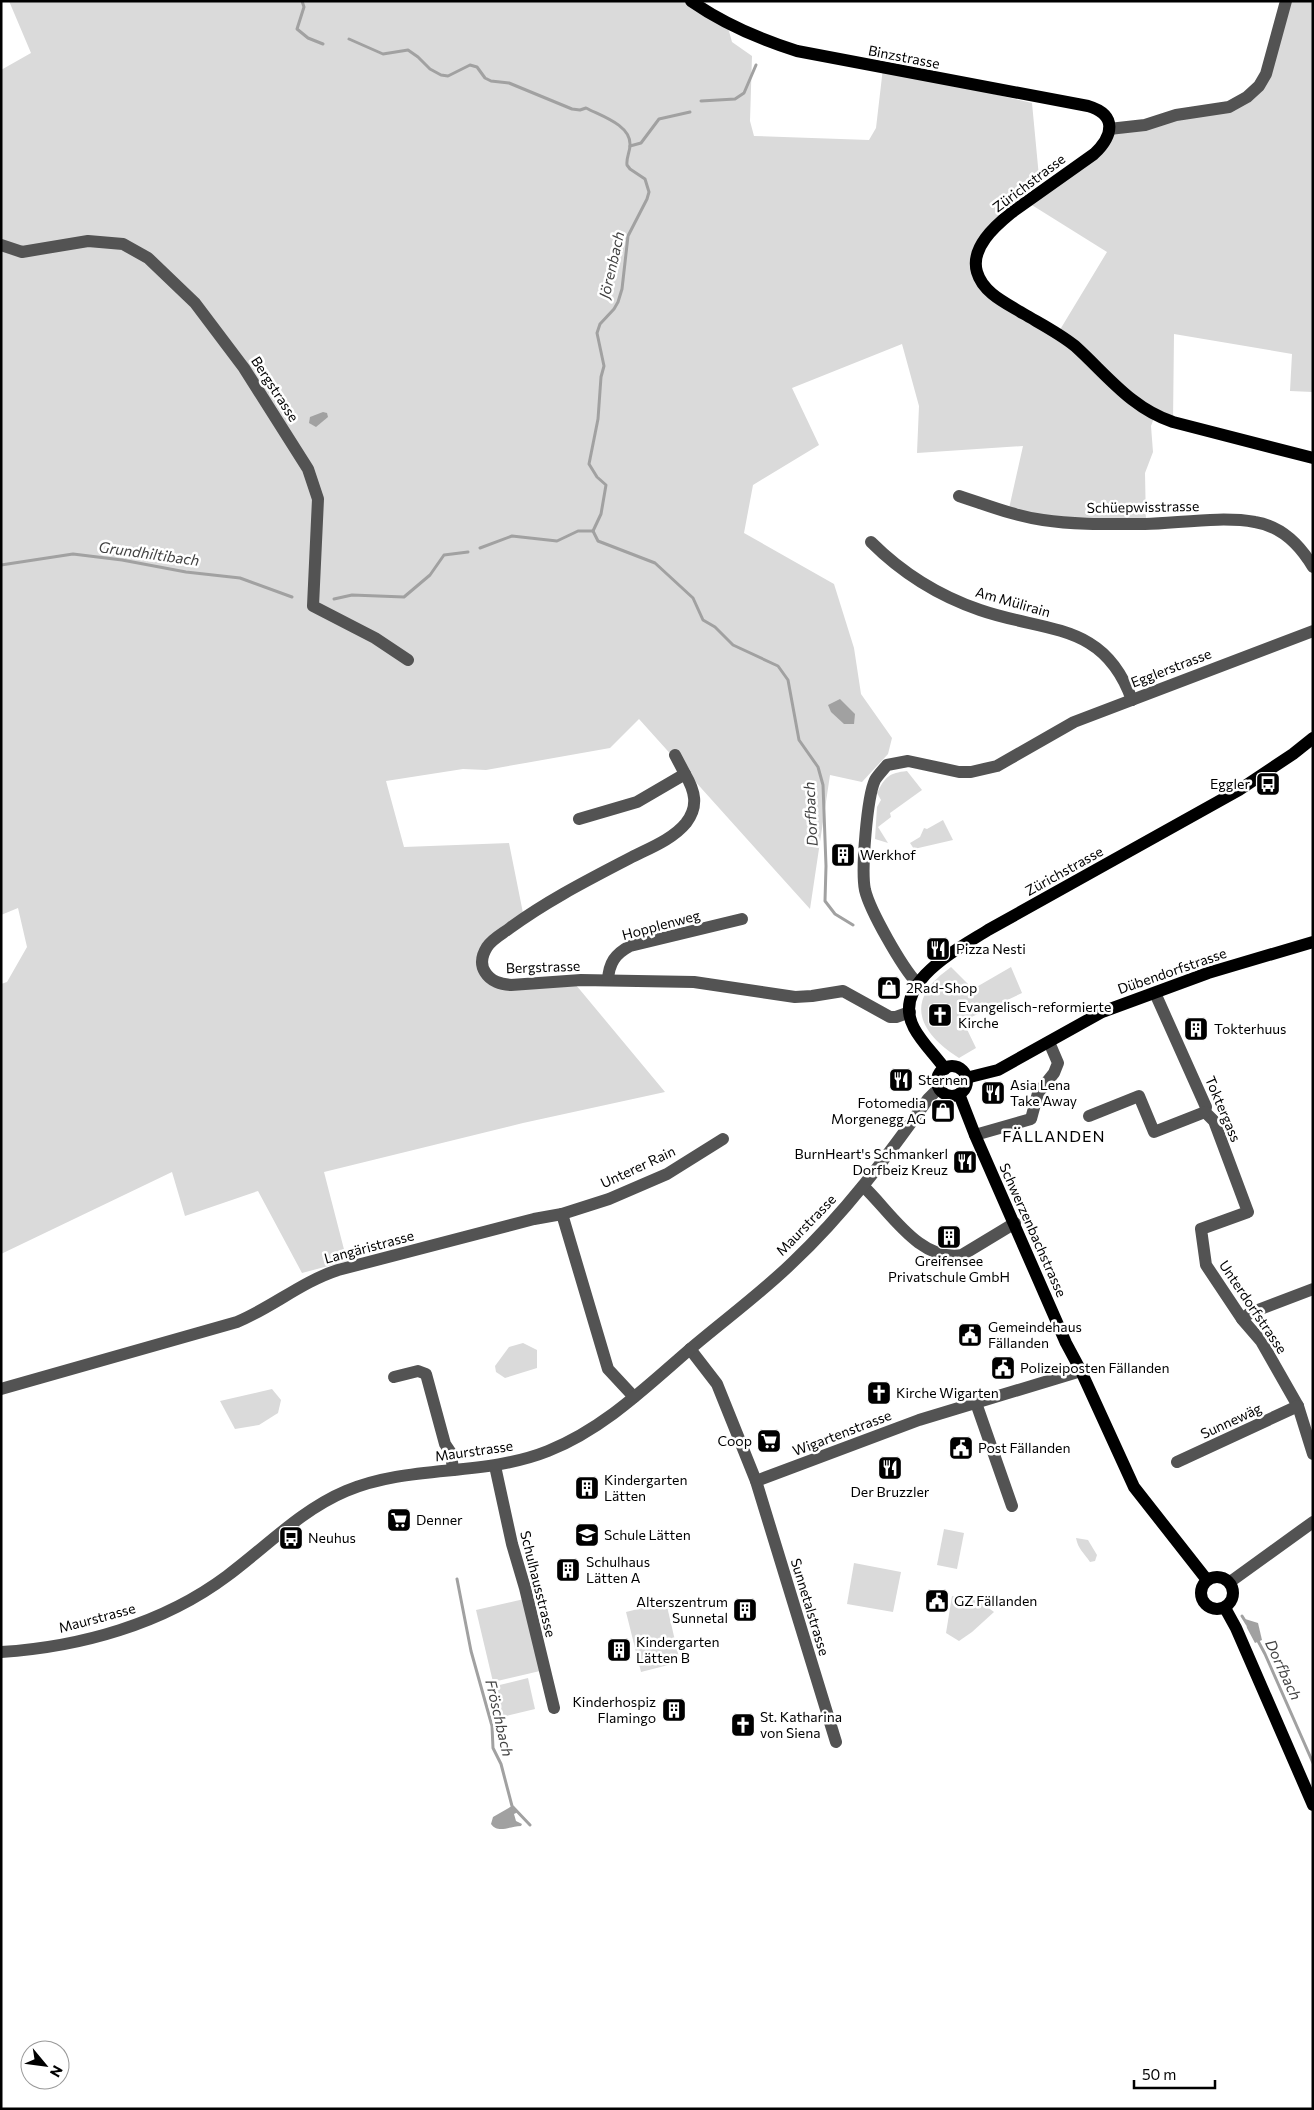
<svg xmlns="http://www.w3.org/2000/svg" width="1314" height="2110" font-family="Commissioner,sans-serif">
<rect width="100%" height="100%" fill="#fff"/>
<g fill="#dadada">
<polygon points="9,1 691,1 727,24 732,42 752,56 750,121 754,136 869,140 876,128 883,68 1032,103 1039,177 984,241 979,278 1058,333 1107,252 1027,202 1094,154 1109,129 1205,110 1254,93 1286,1 1313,1 1313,392 1290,391 1292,354 1174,334 1173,422 1155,415 1151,426 1153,452 1145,473 1146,524 1008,513 1023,446 917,453 919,406 902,344 792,388 819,445 753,485 744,533 834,584 854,648 861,694 892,738 888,754 862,782 830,775 810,909 639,719 610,748 486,770 463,769 386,781 404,847 509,843 524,918 491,942 483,967 505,981 571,979 665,1092 523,1123 324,1172 347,1261 302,1273 258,1191 185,1216 172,1172 1,1254 1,984 7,982 27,947 18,908 1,915 1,70 31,53"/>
<path d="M907 771 922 790 890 813 891 817 878 827 888 843 875 839 877 807 881 800 877 793C885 777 889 773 907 771Z"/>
<polygon points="943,820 953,840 914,849 910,843 920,837 924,828 927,829"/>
<path d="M951 967 973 989 1011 967 1022 993 963 1021 976 1048 959 1058C937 1044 910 1020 926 992 931 982 942 974 951 967Z"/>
<polygon points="523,1343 537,1350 537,1368 505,1378 496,1372 495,1366 509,1347"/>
<polygon points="272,1389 281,1400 278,1413 259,1425 235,1429 220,1401"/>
<polygon points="944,1529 964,1533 957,1569 937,1565"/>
<path d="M1076 1538 1088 1540 1097 1555 1095 1561 1090 1562C1084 1553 1078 1549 1076 1538Z"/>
<polygon points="854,1563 901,1572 893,1612 847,1604"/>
<polygon points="952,1596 979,1601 994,1612 972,1632 959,1641 946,1633"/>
<polygon points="524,1599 540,1671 493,1682 476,1610"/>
<polygon points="666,1602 680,1662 641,1672 626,1612"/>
<polygon points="528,1678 535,1709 494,1719 487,1688"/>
</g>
<g fill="#a1a1a1">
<polygon points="323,412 327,413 328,417 316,427 309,423 310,417"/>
<polygon points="840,699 855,714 854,724 844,724 831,712 828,705"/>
<polygon points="1245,1619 1258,1623 1262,1640 1255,1643 1247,1628"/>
<path d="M512 1806 518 1812 514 1814 516 1821 522 1824 521 1826C510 1826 498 1834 491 1824L493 1817Z"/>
</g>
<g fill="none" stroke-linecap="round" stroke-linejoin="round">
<g stroke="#a1a1a1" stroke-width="3">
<polyline points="302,1 304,7 297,29 308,38 323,44"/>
<path d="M349 39 383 54 408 50 418 57 430 69 441 75 448 76 470 65 477 67 485 78 491 81 509 83 572 109 580 110 586 108C601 116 631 125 630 145 630 152 626 158 627 165L630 169 645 179 649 192 647 199 628 236 622 289 618 302 614 309 600 324 597 333 604 366 601 377 598 419 589 464 597 477 606 485 601 514 593 531"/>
<polyline points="701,101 735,99 744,93 756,65"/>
<polyline points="630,146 641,143 659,119 690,112"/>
<polyline points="593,531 598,541 655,563 693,598 703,620 715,627 733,645 778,666 788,680 799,740 818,767 823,785 826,866 825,901 835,914 853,925"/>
<polyline points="480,548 512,536 557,541 578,531 593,531"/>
<polyline points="1,565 73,554 122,560 186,572 240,578 292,597"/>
<polyline points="334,599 352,595 404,597 430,575 444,555 468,552"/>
<polyline points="457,1579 471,1651 492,1726 493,1748 501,1764 512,1806 530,1825"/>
<polyline points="1242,1616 1247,1624"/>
<polyline points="1257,1639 1265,1654 1313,1763"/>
</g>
<g stroke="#535353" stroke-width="12">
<polyline points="1109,129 1145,125 1176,115 1229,107 1247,97 1259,86 1266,74 1286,1"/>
<polyline points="1,245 22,252 88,241 123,244 148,258 195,303 244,368 308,469 318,499 313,606 375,638 408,660"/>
<path d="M959 496C987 505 1014 516 1043 520 1076 525 1112 524 1145 524 1179 523 1222 516 1255 522 1281 526 1300 545 1313 567"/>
<path d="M871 542C902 573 939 596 980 610 1046 633 1104 621 1132 700"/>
<polyline points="675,755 685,774"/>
<path d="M579 819 637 802 685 774C695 791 699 806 686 823 673 839 650 848 632 857 590 879 548 900 510 928 502 934 492 939 487 947 482 955 480 964 485 972 491 982 501 984 511 985L581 980 694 982 795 997 812 996 843 991 890 1017H896L910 1012"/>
<path d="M608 980C609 963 615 954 630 946L742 919"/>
<path d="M917 983C902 967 870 911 865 890 861 871 867 797 875 780 878 775 883 770 887 765L908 761 959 772H971L997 766 1074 722 1313 631"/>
<polyline points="1155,993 1206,1107 1205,1112 1214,1121 1248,1212 1201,1229 1206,1265 1242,1319 1261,1341 1298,1406 1313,1454"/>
<polyline points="1089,1116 1139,1096 1154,1132 1205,1112"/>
<polyline points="975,1135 1031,1119 1038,1093 1054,1073 1058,1063 1049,1042"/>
<path d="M863 1186C890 1211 919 1262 962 1255L1015 1223"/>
<polyline points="562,1214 609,1199 667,1174 723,1139"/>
<polyline points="1242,1319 1250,1313 1313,1289"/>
<polyline points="690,1349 717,1384 756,1481 836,1742"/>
<polyline points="394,1377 418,1371 426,1374 445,1444 451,1453 453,1470"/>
<path d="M1 1389 237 1322C273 1307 301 1282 338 1270L534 1219 562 1214 608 1369 634 1397"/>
<polyline points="976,1403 1012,1506"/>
<polyline points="1177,1462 1298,1406"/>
<polyline points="495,1466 512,1544 525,1588 554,1708"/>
<polyline points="756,1481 919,1420 1081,1371"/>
<polyline points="1230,1582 1313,1522"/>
<path d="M1 1652C80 1647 163 1624 227 1576 266 1547 301 1510 346 1491 410 1464 483 1477 548 1451 603 1429 645 1388 689 1350 723 1321 760 1294 792 1263 844 1214 887 1157 928 1099L939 1088"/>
</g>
<g stroke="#000" stroke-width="12">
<path d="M691 1C724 24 759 39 797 51L1088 106C1118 115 1113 136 1094 154L1011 213C995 226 970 248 977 272 983 293 1006 303 1024 314 1041 324 1059 333 1075 346 1107 375 1131 408 1173 422L1313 458"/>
<circle cx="952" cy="1081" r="15"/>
<path d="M945 1069C935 1055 922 1043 914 1028 890 983 958 949 988 930L1239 790 1293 754 1313 738"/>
<polyline points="966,1078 998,1070 1102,1012 1208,973 1313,942"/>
<polyline points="959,1094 975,1135 1066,1343 1081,1371 1134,1487 1207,1580"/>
<circle cx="1217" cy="1593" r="16"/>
<polyline points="1225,1608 1236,1628 1313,1805"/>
</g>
</g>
<defs>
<symbol id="bus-square" viewBox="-11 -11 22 22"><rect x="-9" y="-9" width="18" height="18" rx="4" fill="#000" stroke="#fff"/><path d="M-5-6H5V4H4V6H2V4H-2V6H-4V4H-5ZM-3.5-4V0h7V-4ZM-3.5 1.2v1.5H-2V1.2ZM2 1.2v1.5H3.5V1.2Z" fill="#fff"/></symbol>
<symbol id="building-square" viewBox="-11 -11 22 22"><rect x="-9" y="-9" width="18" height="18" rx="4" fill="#000" stroke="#fff"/><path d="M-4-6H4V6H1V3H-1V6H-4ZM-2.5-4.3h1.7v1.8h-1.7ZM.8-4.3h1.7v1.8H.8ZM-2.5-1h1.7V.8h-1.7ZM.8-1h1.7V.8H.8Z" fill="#fff"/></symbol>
<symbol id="restaurant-square" viewBox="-11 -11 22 22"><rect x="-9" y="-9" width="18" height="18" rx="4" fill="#000" stroke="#fff"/><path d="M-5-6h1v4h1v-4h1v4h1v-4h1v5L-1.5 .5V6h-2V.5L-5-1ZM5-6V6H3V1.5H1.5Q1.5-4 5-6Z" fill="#fff"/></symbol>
<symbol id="shop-square" viewBox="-11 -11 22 22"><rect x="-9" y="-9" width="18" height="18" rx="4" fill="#000" stroke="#fff"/><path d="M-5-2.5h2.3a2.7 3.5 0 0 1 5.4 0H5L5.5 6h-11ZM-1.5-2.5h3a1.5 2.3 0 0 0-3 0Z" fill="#fff"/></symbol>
<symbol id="church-square" viewBox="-11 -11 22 22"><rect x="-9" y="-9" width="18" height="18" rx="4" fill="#000" stroke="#fff"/><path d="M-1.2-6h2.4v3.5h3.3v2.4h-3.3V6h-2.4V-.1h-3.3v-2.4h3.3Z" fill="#fff"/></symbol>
<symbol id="civic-square" viewBox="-11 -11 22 22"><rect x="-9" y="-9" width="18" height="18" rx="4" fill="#000" stroke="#fff"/><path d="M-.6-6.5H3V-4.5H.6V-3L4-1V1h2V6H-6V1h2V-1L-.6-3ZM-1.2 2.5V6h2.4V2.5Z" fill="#fff"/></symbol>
<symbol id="supermarket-square" viewBox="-11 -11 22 22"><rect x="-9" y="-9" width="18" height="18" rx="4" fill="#000" stroke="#fff"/><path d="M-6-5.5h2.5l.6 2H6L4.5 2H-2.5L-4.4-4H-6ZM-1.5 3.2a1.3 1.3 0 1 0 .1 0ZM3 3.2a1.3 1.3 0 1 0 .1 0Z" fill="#fff"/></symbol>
<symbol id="school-square" viewBox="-11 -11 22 22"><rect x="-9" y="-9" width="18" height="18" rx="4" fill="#000" stroke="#fff"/><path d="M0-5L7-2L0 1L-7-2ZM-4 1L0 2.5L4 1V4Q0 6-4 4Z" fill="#fff"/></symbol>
</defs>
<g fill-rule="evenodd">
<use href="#bus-square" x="1254" y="770" width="28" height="28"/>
<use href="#building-square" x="829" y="841" width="28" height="28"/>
<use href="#restaurant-square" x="924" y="935" width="28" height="28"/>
<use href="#shop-square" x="875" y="974" width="28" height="28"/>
<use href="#church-square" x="926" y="1001" width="28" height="28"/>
<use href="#building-square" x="1182" y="1015" width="28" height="28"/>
<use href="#restaurant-square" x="887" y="1066" width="28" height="28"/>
<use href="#restaurant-square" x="979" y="1079" width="28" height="28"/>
<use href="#shop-square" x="929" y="1097" width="28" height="28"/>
<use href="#restaurant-square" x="951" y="1148" width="28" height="28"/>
<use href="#building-square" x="935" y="1223" width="28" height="28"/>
<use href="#civic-square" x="956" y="1321" width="28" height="28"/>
<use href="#civic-square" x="989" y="1354" width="28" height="28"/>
<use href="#church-square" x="865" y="1379" width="28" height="28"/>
<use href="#supermarket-square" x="755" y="1427" width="28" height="28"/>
<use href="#civic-square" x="947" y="1434" width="28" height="28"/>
<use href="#restaurant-square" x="876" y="1454" width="28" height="28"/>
<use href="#building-square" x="573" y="1474" width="28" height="28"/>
<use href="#supermarket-square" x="385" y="1506" width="28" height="28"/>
<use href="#school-square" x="573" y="1521" width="28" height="28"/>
<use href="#bus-square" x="277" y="1524" width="28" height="28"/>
<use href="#building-square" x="554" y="1556" width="28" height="28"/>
<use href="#civic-square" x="923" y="1587" width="28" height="28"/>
<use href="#building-square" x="731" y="1596" width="28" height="28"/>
<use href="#building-square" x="605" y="1636" width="28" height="28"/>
<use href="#building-square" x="660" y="1696" width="28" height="28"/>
<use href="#church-square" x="729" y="1711" width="28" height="28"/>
</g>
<g text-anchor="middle" stroke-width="5" stroke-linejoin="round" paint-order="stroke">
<g font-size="14" fill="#000" stroke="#fff">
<text transform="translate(904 57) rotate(11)" y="5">Binzstrasse</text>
<text transform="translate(1029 183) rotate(-37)" y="5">Zürichstrasse</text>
<text transform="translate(275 389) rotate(57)" y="5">Bergstrasse</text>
<text transform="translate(1143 507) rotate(-1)" y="5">Schüepwisstrasse</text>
<text transform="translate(1013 602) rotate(16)" y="5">Am Mülirain</text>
<text transform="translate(1171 668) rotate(-21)" y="5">Egglerstrasse</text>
<text transform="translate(1064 871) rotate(-29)" y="5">Zürichstrasse</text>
<text transform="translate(661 925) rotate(-15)" y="5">Hopplenweg</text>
<text transform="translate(543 967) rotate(-2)" y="5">Bergstrasse</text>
<text transform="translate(1172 971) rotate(-19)" y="5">Dübendorfstrasse</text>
<text transform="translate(1223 1109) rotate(67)" y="5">Toktergass</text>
<text transform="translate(638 1167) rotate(-25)" y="5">Unterer Rain</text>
<text transform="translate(806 1225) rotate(-46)" y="5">Maurstrasse</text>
<text transform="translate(1033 1230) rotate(66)" y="5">Schwerzenbachstrasse</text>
<text transform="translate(369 1247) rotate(-15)" y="5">Langäristrasse</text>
<text transform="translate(1253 1307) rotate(56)" y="5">Unterdorfstrasse</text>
<text transform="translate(1231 1421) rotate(-25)" y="5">Sunnewäg</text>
<text transform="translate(842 1433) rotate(-21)" y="5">Wigartenstrasse</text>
<text transform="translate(474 1451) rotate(-8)" y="5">Maurstrasse</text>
<text transform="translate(538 1584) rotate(76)" y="5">Schulhausstrasse</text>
<text transform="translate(810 1607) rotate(73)" y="5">Sunnetalstrasse</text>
<text transform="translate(97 1618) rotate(-15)" y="5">Maurstrasse</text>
</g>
<g font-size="14" fill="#000" stroke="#fff" text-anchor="start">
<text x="1250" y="789" text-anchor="end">Eggler</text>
<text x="860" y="860">Werkhof</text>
<text x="956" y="954">Pizza Nesti</text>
<text x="906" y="993">2Rad-Shop</text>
<text x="958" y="1012">Evangelisch-reformierte<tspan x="958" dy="16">Kirche</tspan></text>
<text x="1214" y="1034">Tokterhuus</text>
<text x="918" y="1085">Sternen</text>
<text x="1010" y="1090">Asia Lena<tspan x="1010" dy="16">Take Away</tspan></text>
<text x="926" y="1108" text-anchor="end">Fotomedia<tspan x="926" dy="16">Morgenegg AG</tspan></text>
<text x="948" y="1159" text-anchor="end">BurnHeart's Schmankerl<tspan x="948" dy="16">Dorfbeiz Kreuz</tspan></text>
<text x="949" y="1266" text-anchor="middle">Greifensee<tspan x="949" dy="16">Privatschule GmbH</tspan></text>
<text x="988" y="1332">Gemeindehaus<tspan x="988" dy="16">Fällanden</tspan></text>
<text x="1020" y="1373">Polizeiposten Fällanden</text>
<text x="896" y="1398">Kirche Wigarten</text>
<text x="752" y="1446" text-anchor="end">Coop</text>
<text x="978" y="1453">Post Fällanden</text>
<text x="604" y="1485">Kindergarten<tspan x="604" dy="16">Lätten</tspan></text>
<text x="890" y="1497" text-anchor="middle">Der Bruzzler</text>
<text x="416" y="1525">Denner</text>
<text x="604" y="1540">Schule Lätten</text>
<text x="308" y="1543">Neuhus</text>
<text x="586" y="1567">Schulhaus<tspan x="586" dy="16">Lätten A</tspan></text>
<text x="954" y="1606">GZ Fällanden</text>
<text x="728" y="1607" text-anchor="end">Alterszentrum<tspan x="728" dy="16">Sunnetal</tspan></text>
<text x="636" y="1647">Kindergarten<tspan x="636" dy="16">Lätten B</tspan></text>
<text x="656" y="1707" text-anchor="end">Kinderhospiz<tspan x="656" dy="16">Flamingo</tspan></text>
<text x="760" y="1722">St. Katharina<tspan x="760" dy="16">von Siena</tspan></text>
</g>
<g font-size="15" font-style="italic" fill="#424242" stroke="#fff">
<text transform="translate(612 265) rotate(-77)" y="5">Jörenbach</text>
<text transform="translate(149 554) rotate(8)" y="5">Grundhiltibach</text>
<text transform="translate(811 814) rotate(-93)" y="5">Dorfbach</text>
<text transform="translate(1283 1670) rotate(65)" y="5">Dorfbach</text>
<text transform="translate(499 1718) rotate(77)" y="5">Fröschbach</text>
</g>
<g font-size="16" letter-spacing="1" fill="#000" stroke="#fff">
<text x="1054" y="1142">FÄLLANDEN</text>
</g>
</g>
<rect width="1314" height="2110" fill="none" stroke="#000000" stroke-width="5"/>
<g transform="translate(45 2065) rotate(119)"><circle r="24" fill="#ffffff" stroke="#999999"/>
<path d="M0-4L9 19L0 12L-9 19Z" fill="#000000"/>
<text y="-8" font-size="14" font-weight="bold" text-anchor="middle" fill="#000000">N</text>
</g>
<path d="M1134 2080v8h81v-8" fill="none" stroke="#000000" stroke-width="2.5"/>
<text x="1142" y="2080" font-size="15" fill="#000000" stroke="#ffffff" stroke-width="4" paint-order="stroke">50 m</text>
</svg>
